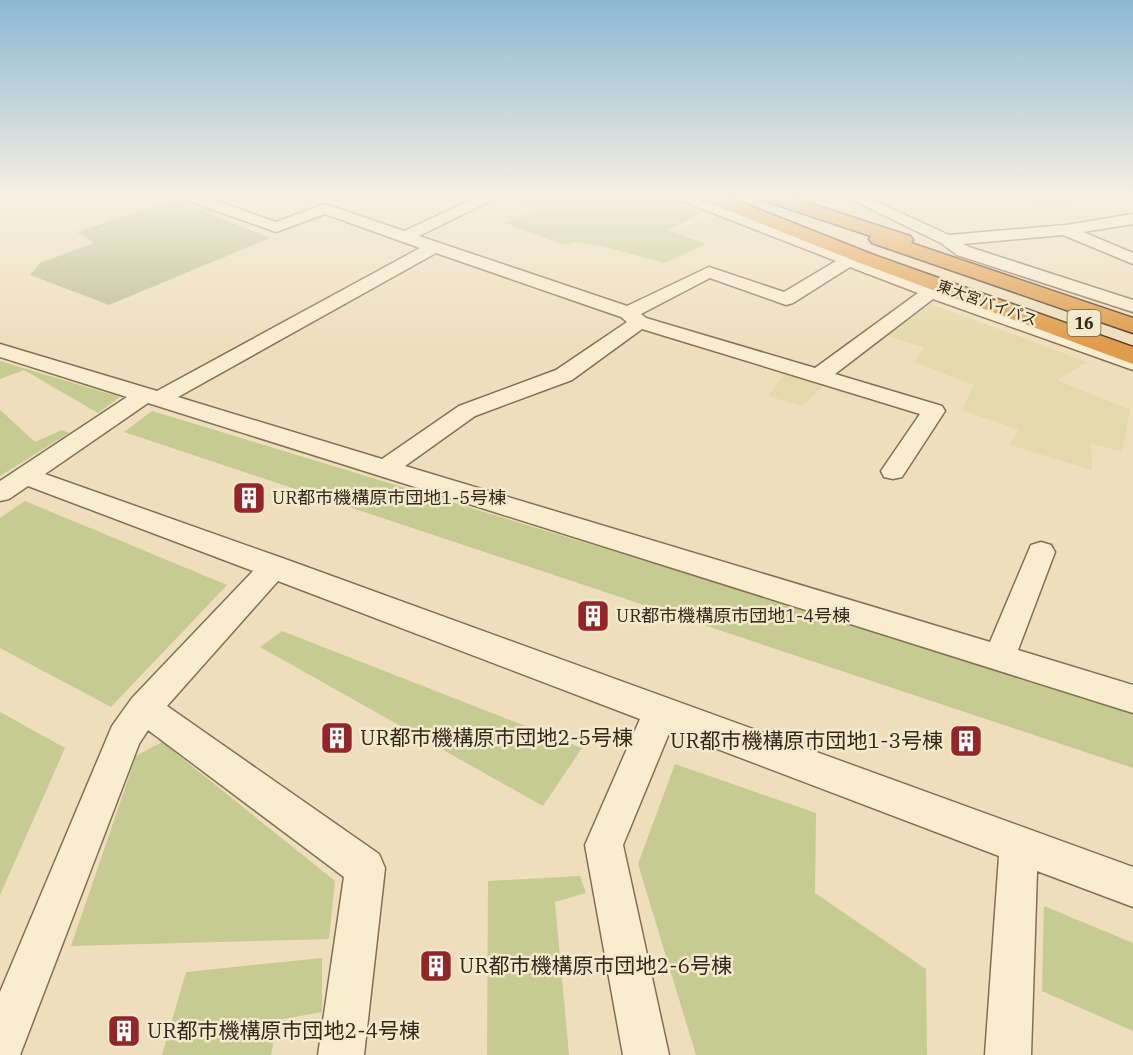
<svg xmlns="http://www.w3.org/2000/svg" width="1133" height="1055" font-family="'IBM Plex Serif','Noto Sans JP',serif">
<rect width="100%" height="100%" fill="#eedebc"/>
<g fill="#e3d9aa">
<polygon points="1015,196 1097,196 1059,207 1096,222 1092,223"/>
<polygon points="714,215 739,224 703,241 676,230"/>
<polygon points="931,304 1087,362 1057,380 1130,410 1122,451 1091,444 1092,470 1009,445 1019,430 962,410 974,385 914,362 924,348 887,336"/>
<polygon points="788,371 825,385 802,406 768,396"/>
</g>
<g fill="#c5cb91">
<polygon points="531,196 663,196 702,213 668,230 706,244 665,263 606,247 576,242 565,245 504,223 544,208 521,200"/>
<polygon points="0,361 120,397 98,413 24,370 0,379"/>
<polygon points="0,410 35,442 62,430 69,433 0,476"/>
<polygon points="152,411 1133,709 1133,768 124,432"/>
<polygon points="25,501 227,585 111,707 0,648 0,518"/>
<polygon points="282,631 582,748 543,806 260,647"/>
<polygon points="0,712 65,748 0,895"/>
<polygon points="162,742 335,881 329,939 71,946 136,756"/>
<polygon points="675,764 816,813 815,893 926,969 927,1055 696,1055 638,864"/>
<polygon points="580,876 586,893 555,902 569,1055 487,1055 488,881"/>
<polygon points="1044,906 1133,943 1133,1031 1042,991"/>
<polygon points="322,958 322,1012 278,1020 271,1055 162,1055 186,972"/>
</g>
<polygon fill="#bbbf90" points="175,200 270,238 109,305 30,275 40,263 94,243 77,232"/>
<g fill="none" stroke-linecap="round" stroke-linejoin="round">
<defs>
<g id="street">
<path d="M181 196H203L276 222 325 204 404 231 480 196H500L419 236 627 306 709 267 784 292 836 261 677 199 675 196H696L937 288 1133 357V370L933 299 835 374 942 406 945 411 902 477 893 479 884 477 881 471 920 414 642 329 572 380 475 416 405 466 990 642 1031 545 1041 542 1051 545 1055 552 1018 650 1133 685V713L148 403 45 474 285 559 1133 867V907L1037 871 1031 1055H985L999 856 670 731 623 845 669 1055H623L585 845 640 719 278 581 167 706 379 854 385 868 364 1055H318L344 877 148 730 139 744 20 1055H0V992L112 726 132 698 253 571 28 486 9 499 0 501V481L127 397 0 357V344L157 391 420 248 325 214 276 232 183 199ZM436 253 621 317 627 322 556 370 459 406 382 459 178 397ZM850 267 918 293 815 368 646 318 641 314 710 278 786 305 793 303Z"/>
<polygon points="844,196 864,196 949,235 1066,225 1133,214 1133,224 1083,232 1133,253 1133,264 1063,235 963,244 969,247 1133,300 1133,312 957,255 941,243"/>
</g>
<g id="highway">
<polygon points="699,196 725,196 874,255 1133,347 1133,364 860,263 702,200"/>
<polygon points="759,196 787,196 910,236 913,240 911,243 1133,318 1133,333 872,243 869,239 871,236 762,200"/>
</g>
</defs>
<use href="#street" stroke="#856e56" stroke-width="3"/>
<use href="#highway" stroke="#523c2b" stroke-width="3"/>
<use href="#street" fill="#f9eccf" fill-rule="evenodd"/>
<use href="#highway" fill="#e09c4a" fill-rule="evenodd"/>
</g>
<linearGradient id="sky" x2="0" y2="1"><stop stop-color="#8bb8d4"/><stop offset="0.57" stop-color="#f7f0e1"/><stop offset="1" stop-color="#f7f0e1" stop-opacity="0"/></linearGradient>
<rect width="1133" height="344" fill="url(#sky)"/>
<defs>
<symbol id="building-square" viewBox="-11 -11 22 22"><rect x="-9" y="-9" width="18" height="18" rx="4" fill="#942528" stroke="#f5e9cc"/><path d="M-4-6H4V6H1V3H-1V6H-4ZM-2.5-4.3h1.7v1.8h-1.7ZM.8-4.3h1.7v1.8H.8ZM-2.5-1h1.7V.8h-1.7ZM.8-1h1.7V.8H.8Z" fill="#fff"/></symbol>
</defs>
<g fill-rule="evenodd">
<use href="#building-square" x="230" y="479" width="38" height="38"/>
<use href="#building-square" x="574" y="597" width="38" height="38"/>
<use href="#building-square" x="318" y="719" width="38" height="38"/>
<use href="#building-square" x="947" y="722" width="38" height="38"/>
<use href="#building-square" x="417" y="947" width="38" height="38"/>
<use href="#building-square" x="105" y="1012" width="38" height="38"/>
</g>
<g text-anchor="middle" stroke-width="5" stroke-linejoin="round" paint-order="stroke">
<g font-size="15" fill="#34271b" stroke="#f5e9cc">
<text transform="translate(987 303) rotate(20)" y="5">東大宮バイパス</text>
</g>
<rect fill="#f5e9cc" stroke="#6e6150" stroke-width="1.5" x="1067.5" y="310" width="33" height="26" rx="4.5"/>
<g font-size="16" font-weight="bold" fill="#34271b">
<text x="1084" y="329">16</text>
</g>
<g font-size="18" fill="#34271b" stroke="#f5e9cc" text-anchor="start">
<text x="272" y="504">UR都市機構原市団地1-5号棟</text>
<text x="616" y="622">UR都市機構原市団地1-4号棟</text>
</g>
<g font-size="21" fill="#34271b" stroke="#f5e9cc" text-anchor="start">
<text x="360" y="745">UR都市機構原市団地2-5号棟</text>
<text x="943" y="748" text-anchor="end">UR都市機構原市団地1-3号棟</text>
<text x="459" y="973">UR都市機構原市団地2-6号棟</text>
<text x="147" y="1038">UR都市機構原市団地2-4号棟</text>
</g>
</g>
</svg>
